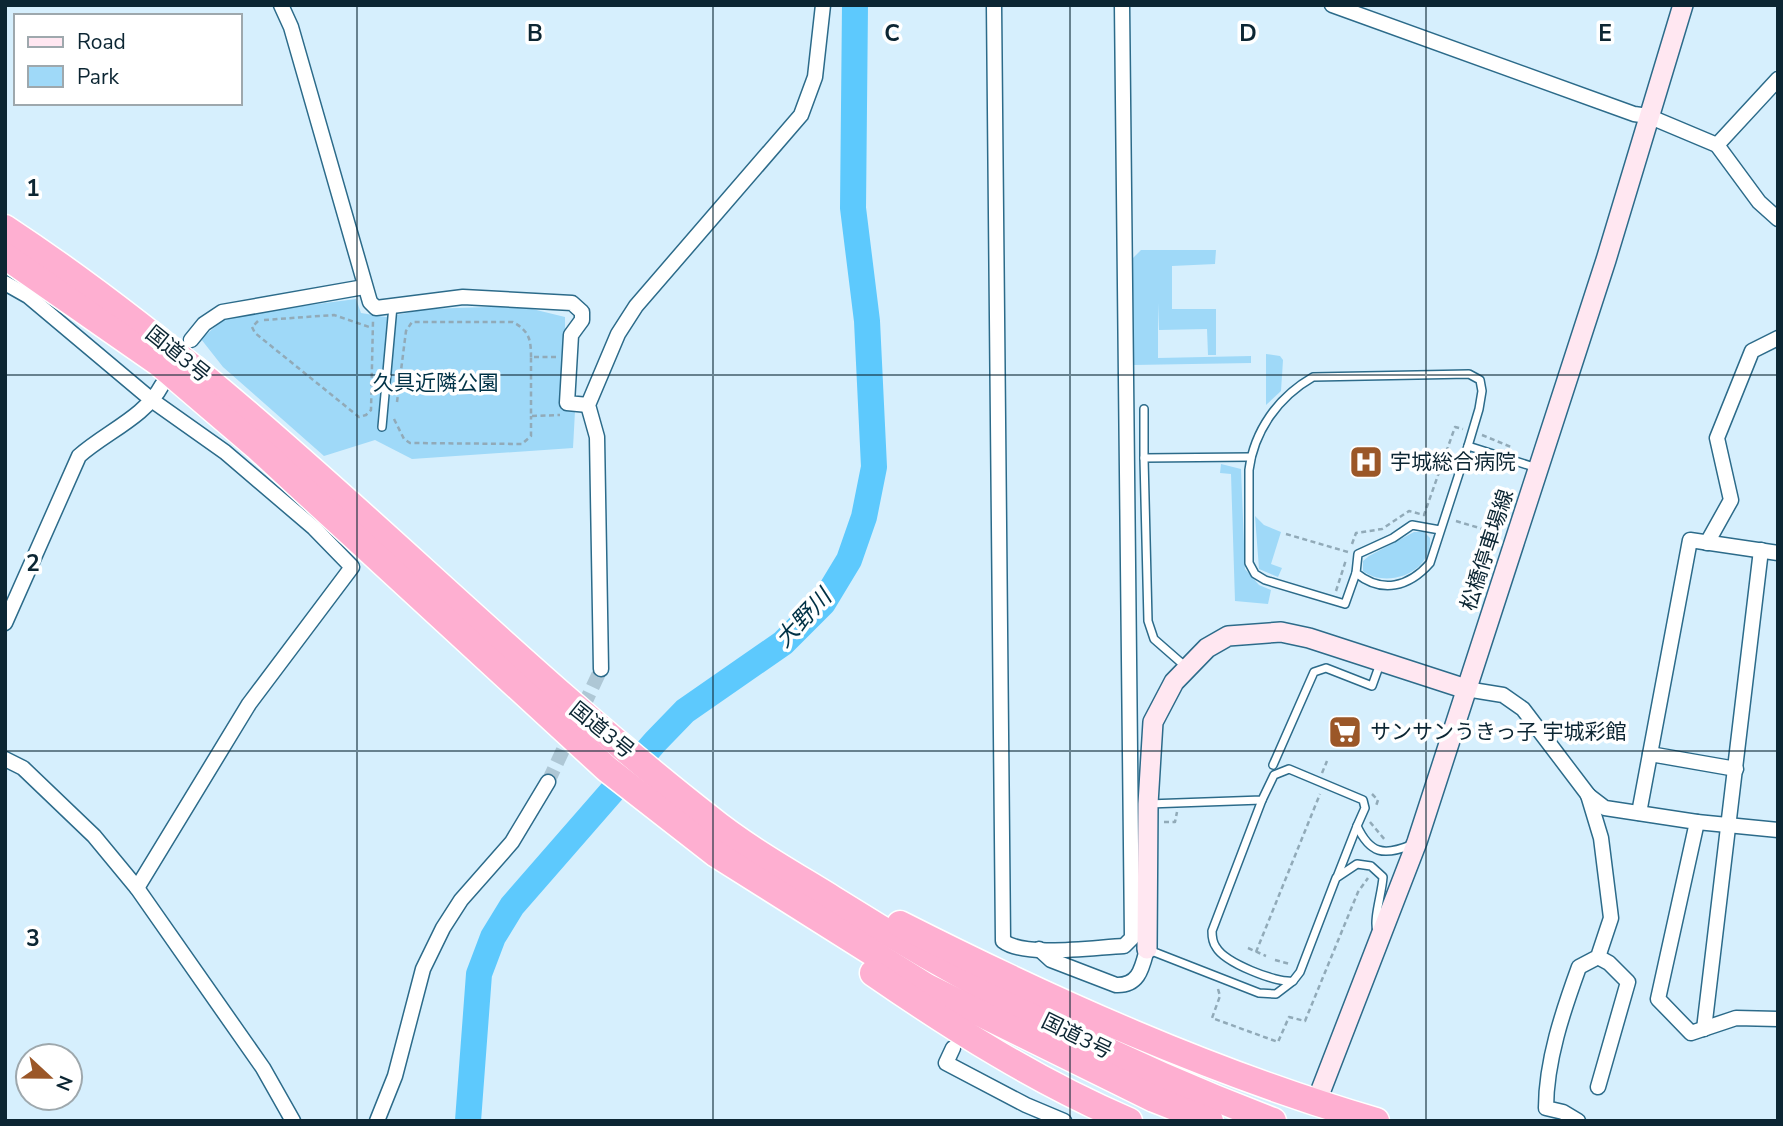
<svg xmlns="http://www.w3.org/2000/svg" width="1783" height="1126" font-family="'Nunito Sans','Noto Sans JP',sans-serif">
<rect width="100%" height="100%" fill="#d6effd"/>
<g fill="#9fd9f8">
<polygon points="1141,250 1216,250 1215,264 1172,266 1172,309 1216,309 1216,355 1208,355 1207,329 1159,330 1158,303 1158,358 1251,356 1251,363 1133,365 1133,258"/>
<polygon points="356,299 361,313 386,317 427,309 520,306 565,317 565,411 575,411 573,448 412,459 375,440 324,456 223,367 201,339 223,320 240,314"/>
<polygon points="1266,354 1280,356 1283,360 1281,391 1266,405"/>
<polygon points="1221,464 1241,469 1245,569 1259,585 1271,590 1268,604 1235,601 1231,474 1220,473"/>
<polygon points="1255,516 1264,525 1281,532 1271,564 1282,568 1278,577 1259,569"/>
<path d="M1414 532H1424L1430 538C1433 573 1386 589 1363 571V561L1369 556Z"/>
</g>
<g fill="none" stroke-linecap="round" stroke-linejoin="round">
<polyline stroke="#5dc9fd" stroke-width="26" points="468,1121 479,974 493,937 512,906 655,742 685,711 783,643 823,603 849,560 864,517 874,467 867,321 853,208 855,5"/>
<polyline stroke="#aec7d5" stroke-width="14" stroke-dasharray="14 7" stroke-linecap="butt" points="548,782 601,669"/>
<defs>
<g id="lane">
<polyline points="382,427 393,306"/>
<polyline points="1144,458 1144,409"/>
<path d="M1440 530 1412 525 1393 538 1358 554 1356 573C1382 594 1409 587 1430 563L1468 446 1537 468"/>
<path d="M1356 573 1345 604 1265 580 1255 574 1249 563V470C1254 431 1278 397 1313 377L1469 374 1480 380 1482 391 1479 409 1468 446"/>
<polyline points="1186,667 1154,639 1148,621 1144,458 1251,457"/>
<polyline points="1273,765 1314,672 1326,668 1372,686 1381,661"/>
<path d="M1262 800 1212 931C1212 937 1213 943 1216 947 1225 963 1276 983 1293 981L1300 972 1336 878 1357 864 1371 866 1383 877C1382 893 1373 920 1377 931"/>
<path d="M1148 804 1262 800 1274 775 1289 769 1363 800 1365 808 1357 826C1370 854 1384 856 1411 845"/>
<polyline points="1337,877 1357,826"/>
<polyline points="1149,950 1259,993 1276,994 1293,981"/>
</g>
<g id="street">
<polyline points="281,5 291,27 370,302 376,308 463,297 572,303 582,312 582,320 571,335 567,403 588,405"/>
<path d="M994 5 1003 941C1025 958 1096 947 1124 946L1132 938 1122 5"/>
<polyline points="1332,5 1634,114 1648,116 1717,145 1759,202 1778,219"/>
<polyline points="1717,145 1778,79"/>
<polyline points="5,283 28,296 153,401 225,452 314,528 352,567 249,704 137,888"/>
<polyline points="191,340 204,324 222,312 364,287"/>
<polyline points="1707,543 1731,500 1717,438 1752,351 1778,338"/>
<path d="M5 623 79 456C106 432 145 417 162 385"/>
<polyline points="601,669 597,437 588,405 618,334 636,306 801,115 815,77 823,5"/>
<polyline points="1466,689 1503,695 1523,709 1589,796"/>
<polyline points="1650,754 1736,769"/>
<polyline points="5,759 23,768 94,836 137,888 263,1068 293,1121"/>
<polyline points="1588,795 1605,808 1697,822 1658,999 1691,1033 1736,1018 1778,1019"/>
<polyline points="1639,813 1690,540 1778,553"/>
<polyline points="1697,822 1778,830"/>
<path d="M1039 949 1051 960 1116 985C1139 986 1142 968 1147 949"/>
<polyline points="1598,957 1609,963 1628,982 1598,1087"/>
<polyline points="1704,1029 1761,550"/>
<polyline points="953,1048 946,1063 1026,1105 1064,1121"/>
<polyline points="377,1121 395,1076 423,969 443,928 461,900 512,842 548,782"/>
<path d="M1578 1121 1563 1112 1546 1108C1546 1061 1563 1011 1579 967L1598 957 1611 918 1601 838 1588 795"/>
</g>
<g id="secondary">
<polyline points="1147,949 1148,804 1153,722 1174,682 1207,648 1228,636 1281,632 1309,638 1466,689"/>
<polyline points="1316,1103 1417,842 1606,260 1683,5"/>
</g>
<g id="highway">
<path d="M5 228C263 398 467 628 708 817 746 848 791 873 833 899 976 989 1115 1061 1273 1121"/>
<polyline points="5,256 159,363 256,446 607,769 716,854 927,987 1154,1099 1210,1121"/>
<path d="M900 924C1052 1001 1212 1073 1376 1121"/>
<path d="M873 973C954 1029 1038 1082 1129 1121"/>
</g>
</defs>
<use href="#lane" stroke="#2c6b8a" stroke-width="10"/>
<use href="#street" stroke="#2c6b8a" stroke-width="17"/>
<use href="#secondary" stroke="#2c6b8a" stroke-width="22"/>
<use href="#highway" stroke="#fff" stroke-width="29"/>
<g stroke="#91aab8" stroke-width="2.5" stroke-dasharray="5 3.5" stroke-linecap="butt">
<polyline points="264,320 334,315 372,328"/>
<polyline points="258,321 252,327 255,333 359,417 366,415 371,410 373,321"/>
<polyline points="556,357 531,357 531,416 560,415"/>
<path d="M397 402 406 331 412 322H513C529 331 531 339 531 357"/>
<polyline points="394,419 404,439 410,443 522,444 531,436 531,416"/>
<polyline points="1482,435 1511,447"/>
<polyline points="1456,521 1486,530"/>
<polyline points="1286,534 1348,552"/>
<polyline points="1352,544 1356,533 1382,529 1409,511 1424,515 1455,427 1463,429"/>
<polyline points="1336,591 1346,560"/>
<polyline points="1322,773 1327,761"/>
<polyline points="1372,794 1378,800 1376,806"/>
<polyline points="1164,822 1175,822 1177,812"/>
<polyline points="1370,822 1385,840"/>
<polyline points="1248,948 1266,956"/>
<polyline points="1256,952 1320,794"/>
<polyline points="1275,960 1290,964"/>
<polyline points="1218,989 1220,996 1212,1018 1278,1042 1289,1017 1305,1021 1358,892 1368,878"/>
</g>
<use href="#lane" stroke="#fff" stroke-width="7"/>
<use href="#street" stroke="#fff" stroke-width="14"/>
<use href="#secondary" stroke="#ffe7f1" stroke-width="19"/>
<use href="#highway" stroke="#feafd1" stroke-width="26"/>
</g>
<path fill="none" stroke="#0c2633" stroke-width="2" stroke-opacity="0.55" d="M357 5V1121M713 5V1121M1070 5V1121M1426 5V1121M5 375H1778M5 751H1778"/>
<defs>
<symbol id="hospital-square" viewBox="-11 -11 22 22"><rect x="-9" y="-9" width="18" height="18" rx="4" fill="#9b5728" stroke="#fff"/><path d="M-5-5h3v3.5h4V-5h3V5h-3V1.5h-4V5h-3Z" fill="#fff"/></symbol>
<symbol id="supermarket-square" viewBox="-11 -11 22 22"><rect x="-9" y="-9" width="18" height="18" rx="4" fill="#9b5728" stroke="#fff"/><path d="M-6-5.5h2.5l.6 2H6L4.5 2H-2.5L-4.4-4H-6ZM-1.5 3.2a1.3 1.3 0 1 0 .1 0ZM3 3.2a1.3 1.3 0 1 0 .1 0Z" fill="#fff"/></symbol>
</defs>
<g fill-rule="evenodd">
<use href="#hospital-square" x="1347" y="443" width="38" height="38"/>
<use href="#supermarket-square" x="1326" y="713" width="38" height="38"/>
</g>
<g text-anchor="middle" stroke-width="7" stroke-linejoin="round" paint-order="stroke">
<g font-size="21" fill="#0c2633" stroke="#fff">
<text transform="translate(178 354) rotate(39)" y="7">国道3号</text>
<text transform="translate(1487 550) rotate(-72)" y="7">松橋停車場線</text>
<text transform="translate(602 730) rotate(39)" y="7">国道3号</text>
<text transform="translate(1077 1036) rotate(26)" y="7">国道3号</text>
</g>
<g font-size="21" fill="#003246" stroke="#fff">
<text x="436" y="390">久具近隣公園</text>
</g>
<g font-size="21" fill="#0c2633" stroke="#fff" text-anchor="start">
<text x="1390" y="469">宇城総合病院</text>
<text x="1370" y="739">サンサンうきっ子 宇城彩館</text>
</g>
<g font-size="23" font-style="italic" fill="#003145" stroke="#fff">
<text transform="translate(803 618) rotate(-47)" y="8">大野川</text>
</g>
</g>
<g font-size="23" text-anchor="middle" font-weight="bold" fill="#0c2633" stroke="#fff" stroke-width="7" stroke-linejoin="round" paint-order="stroke">
<text x="535" y="41">B</text>
<text x="892" y="41">C</text>
<text x="1248" y="41">D</text>
<text x="1605" y="41">E</text>
<text x="33" y="196">1</text>
<text x="33" y="571">2</text>
<text x="33" y="946">3</text>
</g>
<rect width="1783" height="1126" fill="none" stroke="#0c2633" stroke-width="14"/>
<rect x="14" y="14" width="228" height="91" fill="#ffffff" stroke="#9ea8ad" stroke-width="2"/>
<rect x="28" y="37" width="35" height="10" fill="#ffe7f1" stroke="#9ea8ad" stroke-width="2"/>
<text x="77" y="49" font-size="21" fill="#0c2633">Road</text>
<rect x="28" y="66" width="35" height="21" fill="#9fd9f8" stroke="#9ea8ad" stroke-width="2"/>
<text x="77" y="84" font-size="21" fill="#0c2633">Park</text>
<g transform="translate(49 1077) rotate(112)"><circle r="33" fill="#ffffff" stroke="#9ea8ad" stroke-width="2"/>
<path d="M0-5L12 26L0 18L-12 26Z" fill="#9b5728"/>
<text y="-10" font-size="19" font-weight="bold" text-anchor="middle" fill="#0c2633">N</text>
</g>
</svg>
